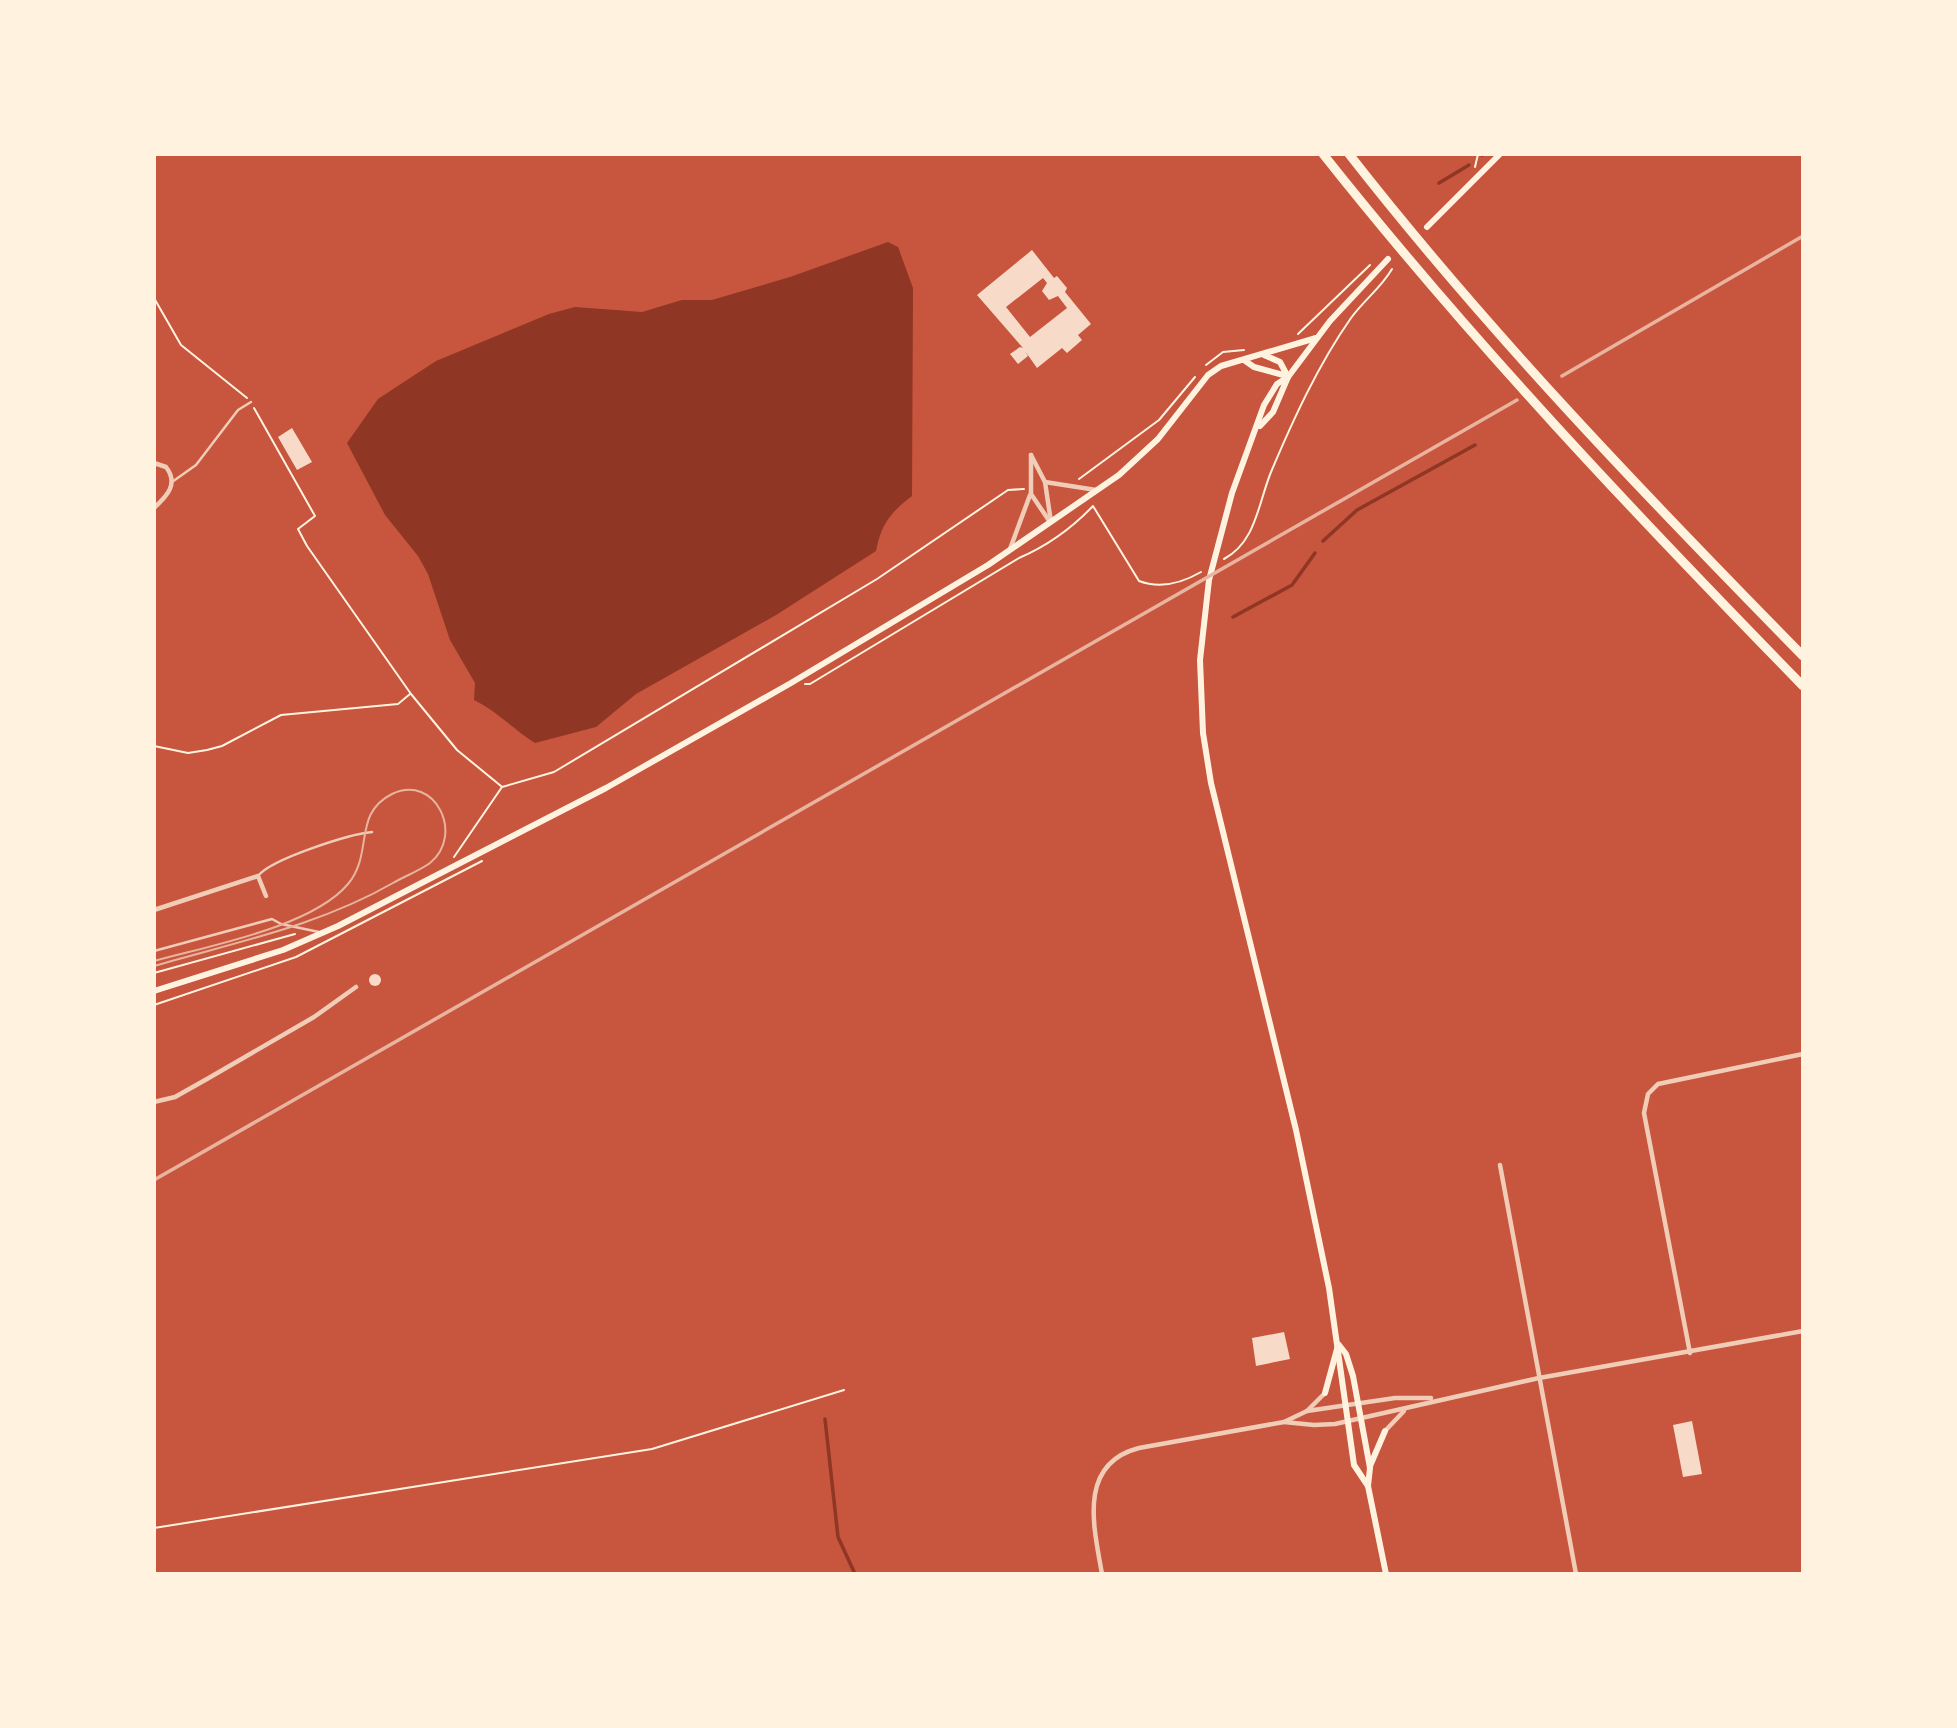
<svg xmlns="http://www.w3.org/2000/svg" width="1957" height="1728" font-family="Jost,sans-serif">
<rect width="100%" height="100%" fill="#c8553d"/>
<path fill="#8f3625" d="M888 242 898 247 913 288 912 496C891 512 881 524 876 551L776 615 636 694 596 727 535 743C513 729 498 712 474 700L475 683 450 640 428 574 418 556 385 515 347 443 378 399 436 361 549 314 575 307 642 312 682 300H712L790 277Z"/>
<g fill="none" stroke-linecap="round" stroke-linejoin="round">
<g stroke="#8f3625" stroke-width="3.5">
<polyline points="1482,155 1483,154"/>
<polyline points="1439,183 1469,165"/>
<polyline points="1323,541 1357,510 1475,445"/>
<polyline points="1233,617 1292,585 1315,553"/>
<polyline points="825,1419 838,1537 855,1574"/>
</g>
</g>
<g fill="#f7dbc8" fill-rule="evenodd">
<path d="M1032 250 1054 278 1057 276 1067 288 1065 292 1091 324 1078 335 1082 340 1067 353 1062 348 1037 368 1025 351 1028 356 1018 364 1010 354 1020 347 1023 348 977 295ZM1043 278 1047 283 1042 291 1049 300 1058 296 1067 308 1030 337 1006 307Z"/>
<polygon points="292,428 312,462 297,470 278,437"/>
<circle cx="375" cy="980" r="6"/>
<polygon points="1284,1332 1290,1359 1256,1366 1252,1338"/>
<polygon points="1692,1421 1702,1474 1683,1477 1673,1425"/>
</g>
<g fill="none" stroke-linecap="round" stroke-linejoin="round">
<g stroke="#fff3e0" stroke-width="2">
<polyline points="1475,167 1478,154"/>
<polyline points="154,298 181,345 247,398"/>
<polyline points="1298,334 1370,265"/>
<polyline points="1206,365 1223,352 1244,350"/>
<polyline points="254,408 315,516 298,529 307,546 411,694 457,750 501,786"/>
<polyline points="1079,479 1159,420 1195,377"/>
<path d="M1224 559C1256 542 1258 504 1271 472 1293 420 1318 365 1351 318 1364 300 1381 288 1392 269"/>
<path d="M805 684H810L1019 558C1047 546 1072 528 1093 506L1139 581C1160 589 1182 583 1201 572"/>
<polyline points="154,746 188,753 207,750 222,746 281,715 398,704 410,694"/>
<polyline points="454,857 502,787 554,772 877,579 1008,490 1024,489"/>
<polyline points="154,973 295,934"/>
<polyline points="154,1005 296,957 482,861"/>
<polyline points="154,1528 652,1449 844,1390"/>
</g>
<g stroke="#f1ccb7" stroke-width="2.5">
<polyline points="172,482 196,465 238,410 251,402"/>
<path d="M258 876C271 859 350 834 372 832"/>
<polyline points="154,951 272,919 281,924 319,932"/>
</g>
<g stroke="#f1ccb7" stroke-width="4.5">
<polyline points="1031,455 1031,494 1050,522"/>
<polyline points="1031,455 1045,482 1051,522"/>
<path d="M154 463 166 467C179 484 167 496 154 508"/>
<polyline points="1045,482 1096,490"/>
<polyline points="1010,549 1030,495"/>
<polyline points="154,910 258,876 266,896"/>
<polyline points="154,1102 175,1097 207,1079 314,1017 356,987"/>
<polyline points="1500,1165 1576,1574"/>
<polyline points="1690,1353 1644,1113 1648,1094 1658,1084 1803,1054"/>
<polyline points="1307,1411 1395,1398 1431,1398"/>
<polyline points="1284,1422 1314,1425 1335,1424 1539,1378 1803,1331"/>
<polyline points="1385,1431 1404,1411"/>
<path d="M1102 1574C1094 1528 1077 1464 1139 1448L1284 1422 1307 1411 1325 1393"/>
</g>
<g stroke="#fff3e0" stroke-width="6">
<polyline points="1427,227 1500,154"/>
<polyline points="1264,355 1280,362 1288,377"/>
<polyline points="1244,360 1254,367 1287,376"/>
<polyline points="1260,426 1273,412 1288,377"/>
<polyline points="154,991 283,950 338,926 606,788 791,683 988,565 1119,475 1158,439 1208,375 1221,366 1316,338"/>
<polyline points="1339,1345 1346,1354 1353,1376 1370,1468 1368,1486 1386,1574"/>
<polyline points="1325,1393 1337,1349"/>
<polyline points="1370,1466 1385,1431"/>
<polyline points="1368,1486 1354,1465 1329,1288 1296,1130 1211,783 1203,733 1200,660 1209,580 1232,493 1264,405 1277,384 1288,377 1330,321 1388,259"/>
</g>
<g stroke="#fff3e0" stroke-width="9">
<path d="M1323 154C1472 342 1636 515 1803 686"/>
<path d="M1349 154C1488 332 1645 495 1803 656"/>
</g>
<path stroke="#e9b49f" stroke-width="2" d="M154 961C208 946 312 927 348 884 374 853 352 814 392 794 435 773 465 835 430 863 419 871 405 876 393 883 318 926 236 942 154 966"/>
<g stroke="#e9b49f" stroke-width="3.5">
<polyline points="1562,376 1803,236"/>
<polyline points="154,1180 1517,400"/>
</g>
</g>
<rect width="1957" height="1728" fill="none" stroke="#fff3e0" stroke-width="312"/>
</svg>
